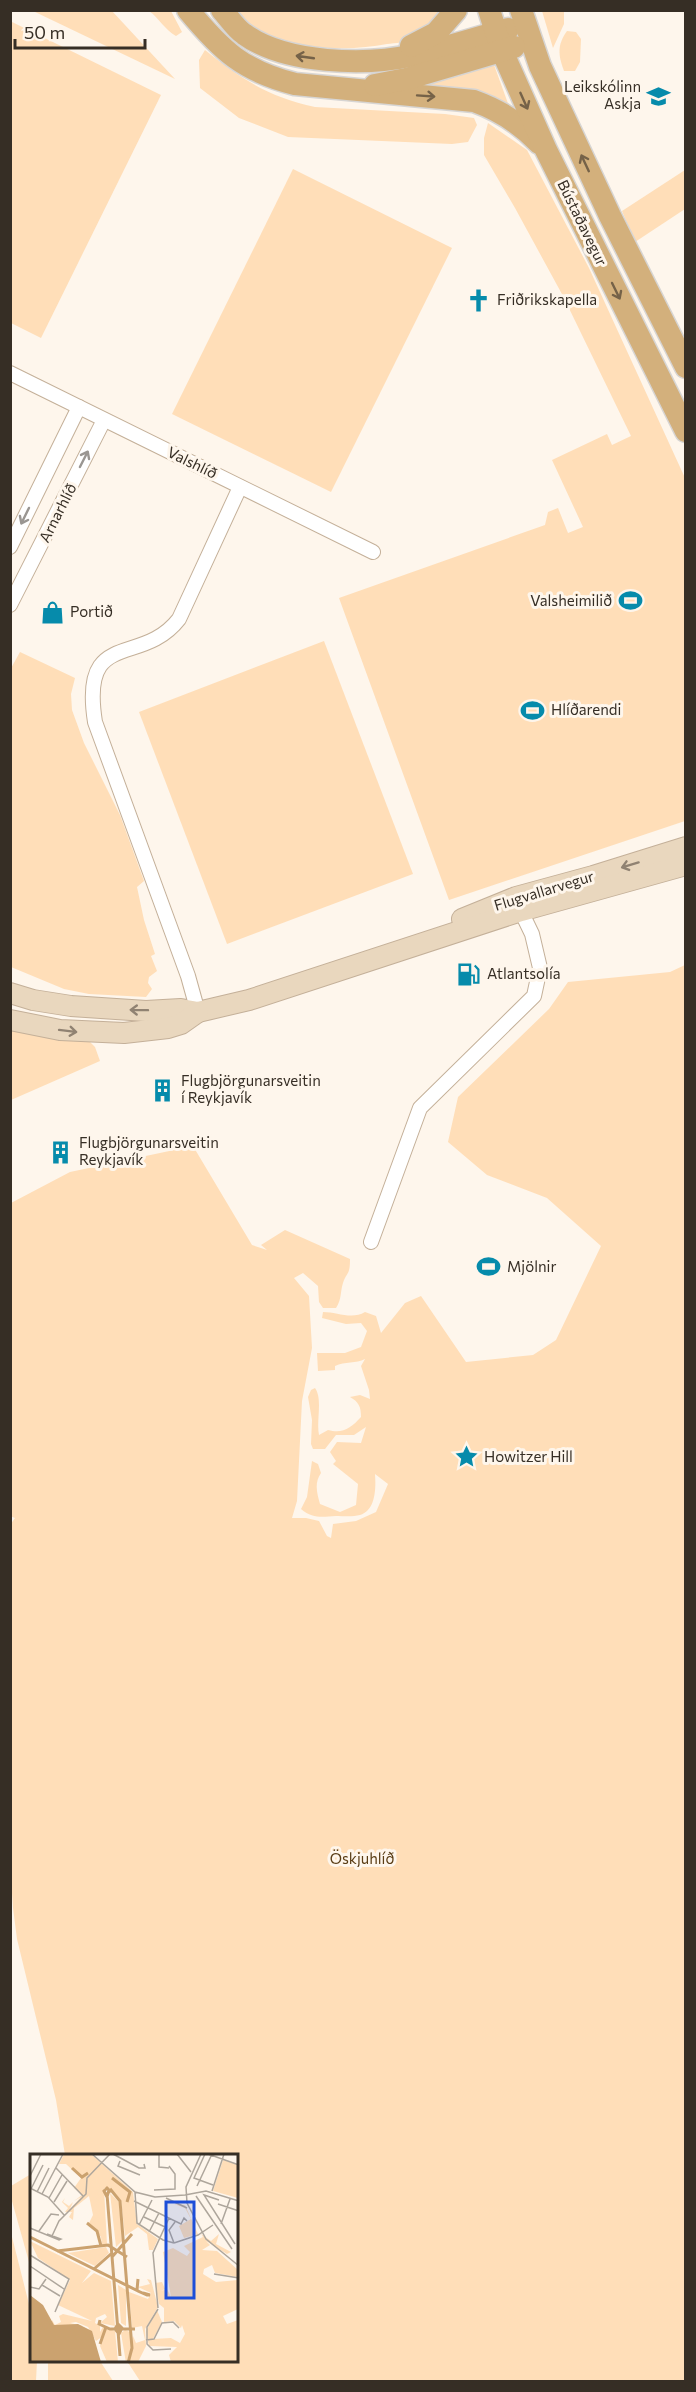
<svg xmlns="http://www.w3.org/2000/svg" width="696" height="2392" font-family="Commissioner,sans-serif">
<rect width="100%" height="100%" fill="#fef6ec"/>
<g fill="#ffdeb8">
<path d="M445 10C435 19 425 32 414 38 407 43 395 43 387 44 341 53 269 50 236 11Z"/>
<polygon points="33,11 112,11 175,79"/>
<path d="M149 11H171L182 32 176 36C165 30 159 18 149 11Z"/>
<polygon points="542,11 564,11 564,24 553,48"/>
<polygon points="10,21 161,95 41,338 11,323"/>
<path d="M567 31 576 32 581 39 580 62 575 71H564C558 55 557 45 567 31Z"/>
<path d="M205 50C241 79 269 97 315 107L445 114 474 118 477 125 468 142 452 144 288 137 239 118 200 88 199 60Z"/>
<polygon points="493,62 510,109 403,88"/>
<polygon points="488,123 527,150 589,268 685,478 685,821 449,900 339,598 545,525 548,512 558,508 568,533 583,527 552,460 607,434 612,445 631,436 563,296 515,208 484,155 484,138"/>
<polygon points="293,169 452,248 331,492 172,414"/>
<polygon points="685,170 685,209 635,242 622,211"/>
<polygon points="324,641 413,874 227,944 139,712"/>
<polygon points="20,652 75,678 71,694 72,710 84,743 120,815 144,881 137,887 144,920 155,954 151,956 157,971 149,977 148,983 152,989 146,997 89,994 64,989 11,967 10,670"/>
<path d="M685 965V2381H140L127 2361 237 2360V2155H65L56 2100 17 1939 13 1908 10 1863V1525L15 1518 10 1516 11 1203 70 1172 193 1146 252 1245 267 1250 261 1245 285 1230 350 1259C350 1276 347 1271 343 1283 340 1292 342 1299 336 1308H323L319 1302 318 1286 303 1273 294 1278 309 1296 312 1348 302 1401 297 1501 292 1518H306L319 1521 327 1536 331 1538 333 1524 356 1521 376 1512 388 1484 375 1474C376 1487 376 1511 360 1515 353 1517 343 1516 336 1516 322 1517 313 1519 301 1509L307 1497 312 1461 318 1464 321 1473C314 1483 317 1493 320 1504L340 1512 356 1505 358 1484 333 1464 336 1461 330 1452 337 1442 361 1443 366 1427 354 1435H336L325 1449H313L311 1444 312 1420 308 1397 311 1390 315 1388C323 1399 316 1421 319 1435L328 1430C343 1434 351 1428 361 1417 361 1407 359 1402 350 1397L360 1395 370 1399 369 1390 361 1366 365 1359C356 1364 345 1361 335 1366V1370L318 1371 317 1353H345L361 1347 367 1331 361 1323 346 1324 322 1318 323 1312C337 1312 352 1320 365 1312L376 1316 381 1333 405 1303 421 1296 466 1362 533 1355 556 1340 601 1246 547 1198 487 1175 448 1142 458 1097 549 1009 568 982 670 972Z"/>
<polygon points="10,1027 88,1040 95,1047 100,1061 11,1100"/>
<polygon points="31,2174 31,2269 10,2194 11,2186"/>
<polygon points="11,2233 31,2312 32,2360 37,2361 36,2381 11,2381"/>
<polygon points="48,2361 100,2361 113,2381 48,2381"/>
</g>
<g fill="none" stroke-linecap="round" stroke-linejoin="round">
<defs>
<g id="street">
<polyline points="10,373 373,552"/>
<polyline points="10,547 79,407"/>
<polyline points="10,605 104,420"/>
<path d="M198 1012 188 976 95 722C80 627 141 668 179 619L240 487"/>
<polyline points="371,1242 420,1108 534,996 540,968 532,934 518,905"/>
</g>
<g id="secondary">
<polyline points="462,919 516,897 593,876 686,847"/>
<polyline points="10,993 33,1000 71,1006 146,1011 181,1009 198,1012 249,1000 521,911 686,865"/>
<polyline points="10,1020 60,1030 124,1033 168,1028 181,1024 198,1012"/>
</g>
<g id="primary">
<path d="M188 10C222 51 243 71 295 84L474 101C499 110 520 123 539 143"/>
<path d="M222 10C229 18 236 29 244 34 285 64 366 66 414 55 446 48 477 38 508 29"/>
<polyline points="489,10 502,51 546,150 686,431"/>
<polyline points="521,10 540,66 610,216 686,367"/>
<polyline points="411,46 436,33 456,10"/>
<polyline points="375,85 406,79 514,47"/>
</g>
</defs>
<use href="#street" stroke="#c4b099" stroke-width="16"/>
<use href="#secondary" stroke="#c4b099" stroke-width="22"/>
<use href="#primary" stroke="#d7d5d3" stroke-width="25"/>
<use href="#street" stroke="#fff" stroke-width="14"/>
<use href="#secondary" stroke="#e9d7be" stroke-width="20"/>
<use href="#primary" stroke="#d3b07c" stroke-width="22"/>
</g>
<defs><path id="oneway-shaft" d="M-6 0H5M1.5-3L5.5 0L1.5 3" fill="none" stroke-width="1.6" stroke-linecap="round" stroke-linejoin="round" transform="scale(1.5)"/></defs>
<g stroke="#756248">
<use href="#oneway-shaft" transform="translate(305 57) rotate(-172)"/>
<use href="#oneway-shaft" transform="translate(426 96) rotate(4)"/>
<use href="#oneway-shaft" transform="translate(524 101) rotate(66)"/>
<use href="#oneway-shaft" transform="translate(585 163) rotate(-115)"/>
<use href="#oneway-shaft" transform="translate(616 291) rotate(64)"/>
</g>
<g stroke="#9a9692">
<use href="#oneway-shaft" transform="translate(84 459) rotate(-63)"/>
<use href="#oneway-shaft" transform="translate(25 516) rotate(116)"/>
</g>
<g stroke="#908272">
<use href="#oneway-shaft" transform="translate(630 865) rotate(163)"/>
<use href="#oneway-shaft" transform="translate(139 1010) rotate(-179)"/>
<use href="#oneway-shaft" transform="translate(68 1031) rotate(7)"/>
</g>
<defs>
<symbol id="school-bare" viewBox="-9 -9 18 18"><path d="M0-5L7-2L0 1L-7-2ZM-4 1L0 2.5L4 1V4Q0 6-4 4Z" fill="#068bab" stroke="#fef6ec" stroke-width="2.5" paint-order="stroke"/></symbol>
<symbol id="church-bare" viewBox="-9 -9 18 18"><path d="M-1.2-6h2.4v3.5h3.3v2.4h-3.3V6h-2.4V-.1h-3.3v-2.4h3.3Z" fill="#068bab" stroke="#fef6ec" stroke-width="2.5" paint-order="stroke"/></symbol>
<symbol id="stadium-bare" viewBox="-9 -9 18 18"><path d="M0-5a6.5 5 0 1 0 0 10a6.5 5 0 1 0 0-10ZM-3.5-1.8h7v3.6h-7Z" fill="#068bab" stroke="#fef6ec" stroke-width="2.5" paint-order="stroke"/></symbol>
<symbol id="shop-bare" viewBox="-9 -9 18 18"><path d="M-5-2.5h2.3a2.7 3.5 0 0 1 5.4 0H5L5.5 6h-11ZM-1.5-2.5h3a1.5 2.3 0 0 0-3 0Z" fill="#068bab" stroke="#fef6ec" stroke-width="2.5" paint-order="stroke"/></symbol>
<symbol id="fuel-bare" viewBox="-9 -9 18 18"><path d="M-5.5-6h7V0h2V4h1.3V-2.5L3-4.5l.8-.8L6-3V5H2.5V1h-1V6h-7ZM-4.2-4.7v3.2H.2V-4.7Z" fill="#068bab" stroke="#fef6ec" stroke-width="2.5" paint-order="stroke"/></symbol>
<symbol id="building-bare" viewBox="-9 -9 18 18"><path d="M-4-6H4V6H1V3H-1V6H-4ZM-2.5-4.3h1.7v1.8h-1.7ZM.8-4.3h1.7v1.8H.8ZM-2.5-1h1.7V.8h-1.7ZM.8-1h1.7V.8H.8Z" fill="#068bab" stroke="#fef6ec" stroke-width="2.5" paint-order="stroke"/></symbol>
<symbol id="sight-bare" viewBox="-9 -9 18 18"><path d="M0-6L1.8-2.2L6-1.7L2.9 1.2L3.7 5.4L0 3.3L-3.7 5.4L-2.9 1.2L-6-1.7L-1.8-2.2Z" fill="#068bab" stroke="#fef6ec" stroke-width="2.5" paint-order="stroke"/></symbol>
</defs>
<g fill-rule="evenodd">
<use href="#school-bare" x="642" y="80" width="33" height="33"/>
<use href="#church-bare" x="462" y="284" width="33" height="33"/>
<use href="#stadium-bare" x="614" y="584" width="33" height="33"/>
<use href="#shop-bare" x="36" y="596" width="33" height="33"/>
<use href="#stadium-bare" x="516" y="694" width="33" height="33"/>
<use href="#fuel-bare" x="452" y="958" width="33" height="33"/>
<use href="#building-bare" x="146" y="1074" width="33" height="33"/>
<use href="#building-bare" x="44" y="1136" width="33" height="33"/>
<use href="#stadium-bare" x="472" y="1250" width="33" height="33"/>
<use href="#sight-bare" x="450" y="1440" width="33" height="33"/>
</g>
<g text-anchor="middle" stroke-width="6" stroke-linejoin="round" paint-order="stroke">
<g font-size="15" fill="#362e25" stroke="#fef6ec" text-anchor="start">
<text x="641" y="92" text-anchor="end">Leikskólinn<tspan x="641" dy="17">Askja</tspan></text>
<text x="497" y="305">Friðrikskapella</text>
<text x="612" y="606" text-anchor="end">Valsheimilið</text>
<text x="70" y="617">Portið</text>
<text x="551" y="715">Hlíðarendi</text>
<text x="487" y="979">Atlantsolía</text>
<text x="181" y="1086">Flugbjörgunarsveitin<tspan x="181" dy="17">í Reykjavík</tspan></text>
<text x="79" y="1148">Flugbjörgunarsveitin<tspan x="79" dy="17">Reykjavík</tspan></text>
<text x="507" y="1272">Mjölnir</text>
<text x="484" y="1462">Howitzer Hill</text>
</g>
<g font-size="15" fill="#362e25" stroke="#fef6ec">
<text transform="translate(582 223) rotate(64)" y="5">Bústaðavegur</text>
<text transform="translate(192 463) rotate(26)" y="5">Valshlíð</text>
<text transform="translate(58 513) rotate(-63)" y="5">Arnarhlíð</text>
<text transform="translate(544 891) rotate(-17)" y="5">Flugvallarvegur</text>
</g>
<g font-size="15" fill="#5a3d15" stroke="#fef6ec">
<text x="362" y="1864">Öskjuhlíð</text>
</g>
</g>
<g transform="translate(30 2154)">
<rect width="208" height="208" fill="#fef6ec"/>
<path d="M34 0H61L103 38 107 70 128 85 123 96H119L117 80 108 73 95 82 91 46 79 34H74L77 90 72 91 71 83 59 69 63 61 59 42 44 54 43 66 39 63 42 58H35L38 54 32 48 35 44 33 48 39 52 43 48 40 55 51 43 44 47 52 41 44 34 51 24 36 10H29ZM193 6 208 11V44L183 37ZM80 39 89 48 92 87 86 93ZM144 50 155 51 168 80 154 84 149 72 161 65 155 54ZM171 80 181 87 189 80 186 90 201 98 197 100 176 87 180 91 172 96 187 97 208 116V123L185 119 182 111 174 115 173 120 186 128 208 126V155L193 162 197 170 208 166V208H141L139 201 147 193 119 192 116 177 127 156 132 168 123 185 141 184 150 189 155 180 152 171 151 174 144 167 134 168V154L129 150 125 129 132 128 135 135 131 137 137 135 141 143 133 98 143 94 157 102 160 98 154 92 173 83ZM0 87 61 117 52 129 64 119 81 127 85 172 70 169 77 163 75 160 66 164 65 169 70 172V178L73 173 85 177 88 208H77L70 192 73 182 66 187 58 173 46 168 40 169 53 172 22 174V166L25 171 31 168 29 162 33 160 62 167 28 151 40 126 8 104ZM76 93 79 99 65 112 38 99ZM117 125 121 126 128 153 115 175 116 192 108 208H99L103 182 106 189 115 186 112 172 102 174 99 138 118 145 121 139 108 133 120 130ZM88 131 96 136V172L91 169ZM95 176 100 178 101 195 96 209 91 179Z" fill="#ffdeb8"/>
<path d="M0 141 13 151 24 171 48 170 62 177 71 208H0Z" fill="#cba26f"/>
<path fill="none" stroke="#cba26f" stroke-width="3" d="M42 14 52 23 58 19M82 24 100 38 97 48M77 34 79 36 77 43 74 37ZM77 40 81 36 90 47 102 194 98 209M77 40 90 202M57 69 67 77 71 92M0 83 108 137M27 97 78 91 97 103M82 103 102 80M64 115 82 99M108 125 107 136 108 137 117 141H120L113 139M70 166 69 170 80 175H105M88 170 92 174 89 180 85 175ZM70 190 76 173"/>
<path fill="none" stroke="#aea69c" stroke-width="1.5" d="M62 0 105 38 125 43 155 41M83 0 109 14H115L114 10M129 0V13L139 14M147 0 161 18M171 0 156 33 157 49 176 85 209 112M175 0 164 24 183 31M178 0 209 11M90 7 88 12 110 21M26 14 54 43M0 22 11 0M167 32 182 0M0 34 18 43 35 62M1 35 13 11M124 36 145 35V20L139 12M182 37 194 0M7 38 19 14M105 38 107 69 133 86 144 89M12 40 33 0M155 41 176 37 209 47M166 42 202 95M19 44 32 21M136 44 157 54M189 46 174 41 205 90M104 47 151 70 154 64 157 67M24 48 37 27M188 50 209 57M114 63 135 73M191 70 200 45M109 71 122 46M0 74 29 86 31 85 17 80M9 77 21 60 29 61M119 78 129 59M22 82 29 67 56 40 57 24 80 0M144 89 168 81 183 71M144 89 139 76 145 68M0 101 39 125 25 158M0 112 34 135M184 120 209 124M12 131 30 142M0 133 9 135 16 125M128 154 123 99 139 64M128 155 117 173V190L123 196 141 195M116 186 124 185 132 169 143 168 149 174"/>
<path fill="#1d4ed8" fill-opacity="0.15" stroke="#1d4ed8" stroke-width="3" d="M136 48H164V144H136Z"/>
<rect width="208" height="208" fill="none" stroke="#362e25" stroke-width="3"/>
</g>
<rect width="696" height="2392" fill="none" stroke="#362e25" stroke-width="24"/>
<path d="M15 39v9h130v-9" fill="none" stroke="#362e25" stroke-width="3"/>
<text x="24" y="39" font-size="18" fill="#362e25" stroke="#fef6ec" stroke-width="4.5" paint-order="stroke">50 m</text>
</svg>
